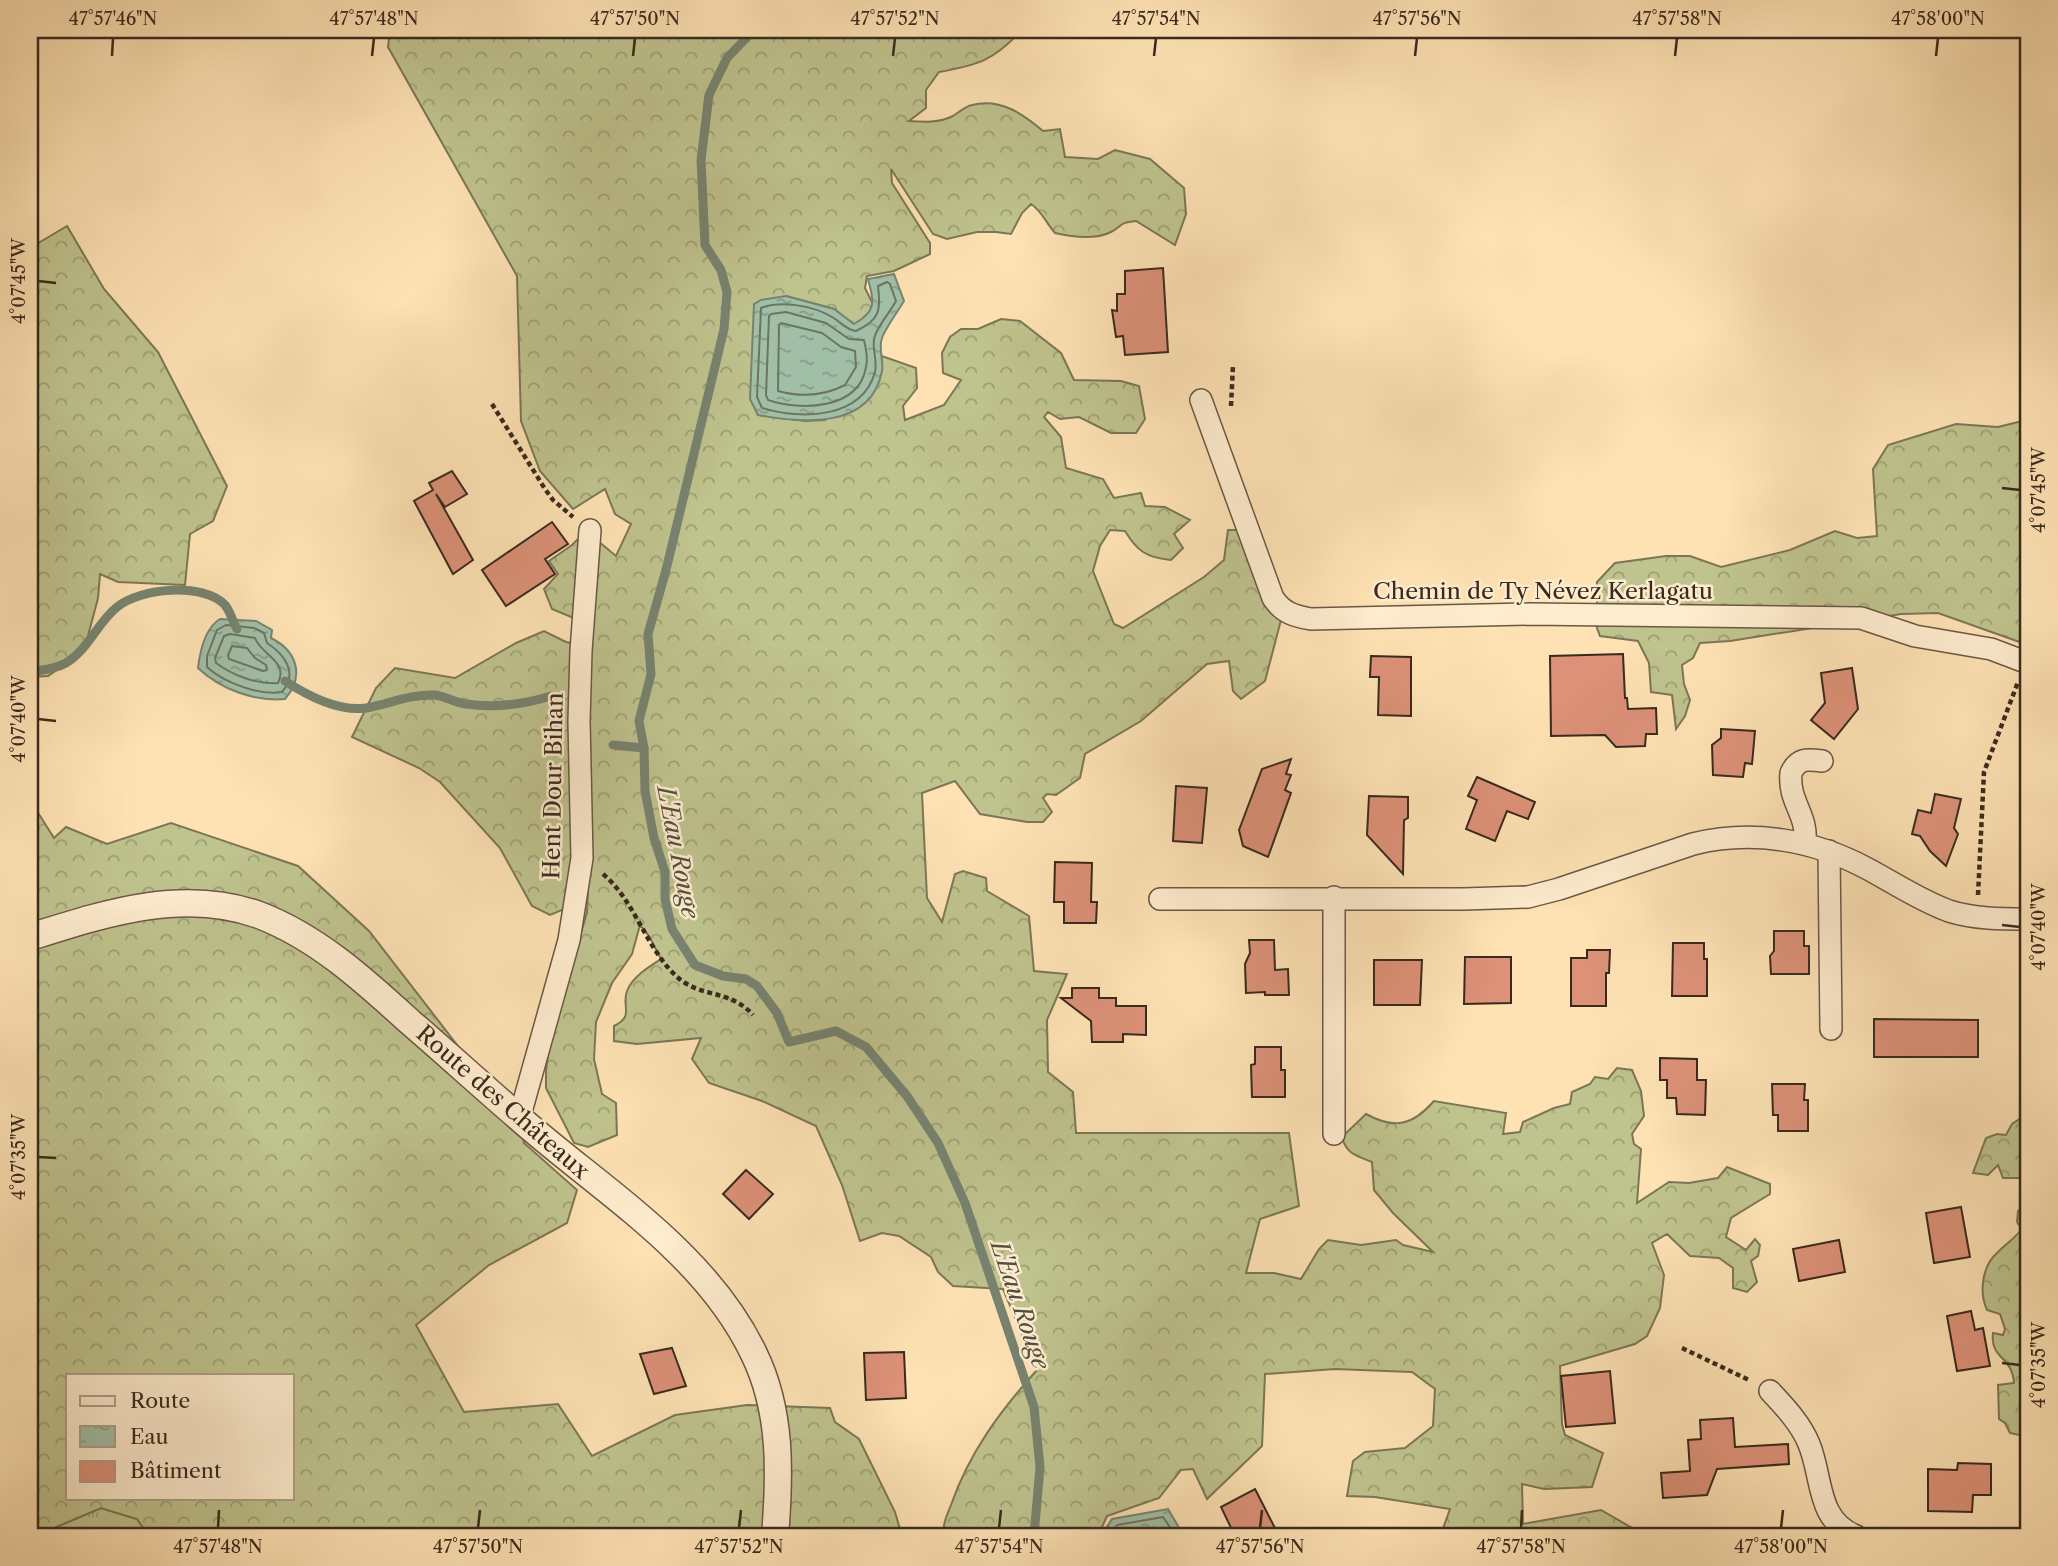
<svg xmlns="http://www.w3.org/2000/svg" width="2058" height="1566" font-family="'Libre Caslon Text',serif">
<defs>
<pattern id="grass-tufts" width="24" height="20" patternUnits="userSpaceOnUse" patternTransform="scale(1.75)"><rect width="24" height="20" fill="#bfc38e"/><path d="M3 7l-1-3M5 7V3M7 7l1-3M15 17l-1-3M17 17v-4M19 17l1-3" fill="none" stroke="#9c9f73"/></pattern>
<pattern id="forest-crowns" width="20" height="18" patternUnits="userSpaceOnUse" patternTransform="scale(1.75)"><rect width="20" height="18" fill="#bfc38e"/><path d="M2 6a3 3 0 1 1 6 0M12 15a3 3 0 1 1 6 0" fill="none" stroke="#9c9f73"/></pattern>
<pattern id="water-ripples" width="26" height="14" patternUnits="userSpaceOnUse" patternTransform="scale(1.75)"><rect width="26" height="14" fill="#a1bfa7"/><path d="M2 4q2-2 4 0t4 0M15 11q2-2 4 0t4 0" fill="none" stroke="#849b87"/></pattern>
</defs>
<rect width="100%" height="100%" fill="#fee2b4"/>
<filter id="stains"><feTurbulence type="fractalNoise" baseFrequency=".00286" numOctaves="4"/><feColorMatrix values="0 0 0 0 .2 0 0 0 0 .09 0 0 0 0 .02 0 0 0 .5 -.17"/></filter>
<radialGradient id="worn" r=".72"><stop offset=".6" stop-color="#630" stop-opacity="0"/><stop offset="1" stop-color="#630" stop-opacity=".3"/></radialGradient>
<polygon fill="url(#grass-tufts)" stroke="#7c7656" stroke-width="2" points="101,1508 137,1519 149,1536 35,1536"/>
<g fill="url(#forest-crowns)" stroke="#7c7656" stroke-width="2" fill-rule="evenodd">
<path d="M390 30H1022C994 60 979 65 939 72L926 90V108L909 121C924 122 939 123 953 116 959 112 966 106 972 105 1001 98 1023 114 1043 131L1060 129 1065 157 1098 159 1115 150 1150 159 1184 188 1186 214 1175 245 1136 221C1118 223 1124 225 1111 232 1095 240 1072 237 1055 233 1047 224 1041 210 1031 204L1022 213 1011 234 996 232H977L947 239 933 234 891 169 892 183 930 243V254L894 271 867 276 865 288 873 304 868 316 854 326 834 309 786 296 758 415 805 421 825 420 880 371 882 356 916 368 917 388 903 406 905 420 944 405 961 380 943 373 942 353 950 337 961 329H978L1001 319 1020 321 1061 353 1074 380 1121 381 1139 386 1145 419 1136 433H1111L1079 417 1060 419 1048 412 1044 417 1061 437 1066 468 1103 479 1114 498 1141 493 1145 506 1165 507 1190 520 1174 534 1183 548 1171 560C1147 558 1137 551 1125 531L1110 530 1100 546 1093 571 1114 624 1123 628 1204 577 1224 560 1228 530H1237L1263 598 1281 620 1265 681 1241 699 1233 691 1229 661 1207 664 1141 721 1085 754 1080 778 1056 795 1047 794 1043 798 1052 812 1043 822H1027L980 814 955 781 922 793 927 898 942 922 955 874 963 871 986 878 987 891 1029 916 1034 971 1067 974 1047 1020 1048 1072 1073 1092 1076 1133H1289L1299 1206 1260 1219 1246 1273H1274L1301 1279 1319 1249 1328 1240 1361 1245 1396 1240 1403 1245 1433 1252 1393 1213 1374 1190 1372 1162C1357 1156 1346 1154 1342 1137L1366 1114C1395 1130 1413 1125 1434 1101L1506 1113 1503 1134 1520 1132 1523 1122 1554 1108 1570 1104 1572 1092 1590 1084 1595 1077 1608 1079 1617 1068 1632 1070 1641 1091 1644 1116 1632 1134 1634 1144 1641 1149 1637 1203 1669 1182 1689 1183 1718 1178 1727 1167 1770 1184V1194L1731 1218 1726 1237 1746 1250 1755 1239 1760 1245 1758 1256 1751 1261 1757 1282 1747 1292 1733 1288V1268L1719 1258 1690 1256 1667 1234 1652 1243 1664 1275 1660 1308 1647 1336 1635 1344 1560 1366 1562 1424 1565 1435 1603 1453 1592 1487 1544 1489 1522 1484 1523 1524 1601 1510 1646 1536H1409L1441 1534 1450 1509 1375 1497 1347 1496 1353 1461 1365 1452 1405 1448 1433 1426 1435 1389 1412 1372 1335 1369 1265 1374 1262 1446 1207 1499 1193 1469 1181 1470 1159 1498 1107 1516 1098 1536H944C942 1525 947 1515 951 1505 969 1453 1000 1411 1037 1370L1003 1289 953 1286 938 1272 931 1257 899 1236 882 1233 860 1241 842 1185 816 1126 762 1101 709 1083 692 1059 701 1038 637 1044 614 1041V1026C635 1016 621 1006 627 991 632 977 650 966 661 959L649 936 640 925 632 954 612 983 596 1022 594 1059 602 1094 616 1103 617 1135 588 1147 574 1143 546 1088V1071L549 1046 587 912 588 889 581 893 569 907 550 915 532 906 500 848 440 782 419 768 352 737 376 688 395 668 455 678 516 643 544 631 566 642 575 644 581 621 552 609 544 589 558 574 549 561 572 545 586 531 616 556 631 524 615 514 605 489 573 509 540 471 521 421 517 276 388 47Z"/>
<polygon points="67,226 104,289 158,352 227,486 213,521 190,534 185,585 118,582 100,574 98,598 84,651 48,676 30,677 30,248"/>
<polygon points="2026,420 2028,421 2028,645 1938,613 1901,614 1730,641 1700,643 1693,658 1682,665 1684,684 1690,700 1685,716 1676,729 1672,695 1651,692 1649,663 1638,641 1600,636 1597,628 1597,582 1615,563 1666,556 1690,556 1721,567 1790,550 1835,531 1857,538 1877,536 1873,469 1888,445 1956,424 1998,427"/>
<path d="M30 800 54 838 66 827 107 844 171 823 298 866 369 931 461 1050 519 1119 524 1143 577 1190 567 1223 489 1265 416 1325 464 1412 558 1404 592 1456 675 1415 747 1405 830 1408 835 1422 859 1439 895 1512 902 1536H149L137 1519 101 1508 35 1536H30ZM68 1375H292V1498H68Z"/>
<polygon points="2021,1118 2028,1122 2028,1193 2022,1178 2003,1178 1998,1165 1988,1175 1973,1173 1986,1138 1997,1134 2006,1135 2012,1124"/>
<path d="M2028 1203V1437L2010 1433 2005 1423 1999 1419 1998 1385 2014 1383C2012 1355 1990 1360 1993 1333L2003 1335 2005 1329 2000 1314 1987 1310C1979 1293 1982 1266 1997 1253 2006 1244 2014 1239 2022 1229L2017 1222 2018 1211Z"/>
</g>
<g fill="url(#water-ripples)" stroke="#778370" stroke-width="2">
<path d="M894 274 904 301C898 311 885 329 882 338 878 348 884 361 882 371 871 430 801 423 758 415L750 399 754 304 761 300 786 296 834 309 854 324C877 311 874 302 868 279Z"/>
<path d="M220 619 256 621 272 630 271 638C297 651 305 676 285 699 255 702 220 689 198 668 200 651 205 628 220 619Z"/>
<polygon points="1168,1509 1184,1536 1101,1536 1112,1519"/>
</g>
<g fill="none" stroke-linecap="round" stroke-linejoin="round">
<g stroke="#6d7462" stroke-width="2">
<path d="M887 282 890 284 896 301C890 312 881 322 876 333 870 345 878 359 875 372 862 419 801 420 762 408L757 397 761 308C781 300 814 306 832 317 841 322 846 330 856 331 880 320 881 310 878 286Z"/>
<path d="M786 312 826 323 849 339 864 340C866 348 868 359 866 367 859 410 800 411 768 400L766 395 769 316 771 314Z"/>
<path d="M781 323 822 333 841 347 855 351 856 367 845 385C824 396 800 397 778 391L779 326Z"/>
<path d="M226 625 254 628 264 633 267 643C284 654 299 673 282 692 259 696 223 682 207 667V656L217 630Z"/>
<path d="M230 634 255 638C261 655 289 661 278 683 258 685 232 675 216 663L215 658 224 636Z"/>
<polygon points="232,646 247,648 255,658 266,665 267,670 263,671 229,659 228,655"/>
<polyline points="1110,1536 1117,1525 1163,1517 1176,1536"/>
</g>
<g stroke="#778370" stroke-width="9">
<polyline points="754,30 727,58 709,95 701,160 705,245 721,270 727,292 724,329 666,570 648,634 651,674 639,721 644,748 645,791 654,838 665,872 665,899 672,929 695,965 723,976 746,979 757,986 777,1013 789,1042 836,1031 866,1047 907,1096 938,1143 965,1203 1034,1407 1040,1467 1034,1536"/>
<path d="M30 672C42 670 55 669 66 663 88 650 98 622 117 607 140 588 203 582 225 605 230 611 233 622 237 629"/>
<path d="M285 681C308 696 338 712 366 708 389 704 410 694 435 695 445 696 455 703 466 704 494 708 525 704 551 696L560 703 554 728"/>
<polyline points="613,745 644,748"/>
</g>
</g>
<g fill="#dc9178" stroke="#392a1e" stroke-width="2">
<polygon points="1163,268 1168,352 1125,355 1123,336 1116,337 1112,310 1117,311 1117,294 1125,294 1125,271"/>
<polygon points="452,471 467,494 445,507 436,494 473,560 453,574 414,501 433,490 429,483"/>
<polygon points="552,522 568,544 545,559 555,574 506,606 482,570"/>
<polygon points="1623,654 1625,698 1627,698 1628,709 1656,708 1657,734 1646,734 1645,746 1616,747 1605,735 1551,736 1550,656"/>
<polygon points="1371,656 1411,657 1411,716 1378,715 1379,677 1370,677"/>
<polygon points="1852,668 1858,709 1834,739 1811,720 1825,703 1821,673"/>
<polygon points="1721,729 1755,731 1752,764 1745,763 1743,777 1713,775 1712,745 1721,738"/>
<polygon points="1291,759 1286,774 1291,775 1285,790 1291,793 1268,857 1243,846 1239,830 1262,769"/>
<polygon points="1477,777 1535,802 1528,819 1507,811 1495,841 1466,829 1477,800 1468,796"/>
<polygon points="1176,786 1207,788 1202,843 1173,841"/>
<polygon points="1935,794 1961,799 1954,828 1958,834 1946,866 1930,851 1920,836 1912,834 1918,810 1931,813"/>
<polygon points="1369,796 1408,797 1408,818 1404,820 1403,874 1367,835"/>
<polygon points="1055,862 1092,863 1091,902 1097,902 1096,923 1064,923 1064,902 1054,902"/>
<polygon points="1774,931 1804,931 1804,946 1809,946 1809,974 1771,974 1770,956 1774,951"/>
<polygon points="1249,940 1274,940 1275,970 1288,969 1289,995 1265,995 1265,992 1246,993 1245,964 1250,953"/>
<polygon points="1673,943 1704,943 1704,959 1707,959 1707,996 1672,996"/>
<polygon points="1587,950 1610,950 1609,973 1606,973 1606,1006 1571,1006 1571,958 1587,958"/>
<polygon points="1465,957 1511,957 1511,1003 1464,1004"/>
<polygon points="1374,960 1422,960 1420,1005 1374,1005"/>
<polygon points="1072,988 1099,988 1099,998 1116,998 1116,1006 1146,1006 1146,1035 1123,1034 1123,1042 1092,1042 1091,1021 1061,998 1072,998"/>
<polygon points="1874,1019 1978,1020 1978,1057 1874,1057"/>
<polygon points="1255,1047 1281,1047 1281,1070 1285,1070 1285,1097 1252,1097 1251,1065 1255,1064"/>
<polygon points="1660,1058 1697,1059 1697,1080 1706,1080 1705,1115 1677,1114 1676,1098 1667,1098 1667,1080 1660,1080"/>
<polygon points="1772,1084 1805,1084 1804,1100 1808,1100 1808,1131 1778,1131 1778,1115 1773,1115"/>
<polygon points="746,1170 773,1194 749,1219 723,1194"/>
<polygon points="1961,1207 1970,1257 1934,1263 1926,1213"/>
<polygon points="1839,1240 1845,1272 1799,1281 1793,1249"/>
<polygon points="1971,1311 1975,1330 1983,1328 1990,1366 1957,1371 1947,1316"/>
<polygon points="672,1348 686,1386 654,1394 640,1354"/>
<polygon points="904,1352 906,1398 866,1400 864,1353"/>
<polygon points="1610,1371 1615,1423 1566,1427 1561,1376"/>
<polygon points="1733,1418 1735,1447 1788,1444 1789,1464 1717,1469 1707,1495 1663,1498 1661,1473 1690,1471 1688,1440 1701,1439 1700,1420"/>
<polygon points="1958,1463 1991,1464 1991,1495 1973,1495 1972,1512 1928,1511 1928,1469 1957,1470"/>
<polygon points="1255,1489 1279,1536 1235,1536 1221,1507"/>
</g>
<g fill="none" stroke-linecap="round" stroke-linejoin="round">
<defs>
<g id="minor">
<path d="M1201 400 1273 598C1283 613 1294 616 1311 619L1530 614 1861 618 1915 636 1991 649 2028 663"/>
<path d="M1805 843C1808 814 1788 802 1791 773 1798 758 1807 759 1822 761"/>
<polyline points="1829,851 1831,1029"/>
<path d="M1160 899H1464L1528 897 1559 889 1693 844C1753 829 1814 840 1868 869 1894 883 1921 901 1949 911 1974 919 2002 919 2028 919"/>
<polyline points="519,1119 569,940 582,858 579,721 581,651 590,530"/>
<polyline points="1334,1134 1334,897"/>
<path d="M1770 1391C1785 1407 1801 1424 1809 1444 1823 1478 1816 1520 1856 1536"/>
</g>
<path id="tertiary" d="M30 937C103 914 183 887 259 915 317 937 365 981 410 1022 446 1053 481 1085 517 1116 599 1189 705 1251 754 1354 782 1411 780 1474 775 1536"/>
</defs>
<use href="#minor" stroke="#6a5844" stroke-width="24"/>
<use href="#tertiary" stroke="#6a5844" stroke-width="29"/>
<g stroke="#392a1e" stroke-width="4.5" stroke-dasharray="5 3.5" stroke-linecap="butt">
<polyline points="492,404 545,489 553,500 573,517"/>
<polyline points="1231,406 1233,365"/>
<path d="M603 874C634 900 645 945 674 974 698 999 729 988 753 1015"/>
<polyline points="1978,895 1984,772 2018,682"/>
<polyline points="1682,1348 1751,1381"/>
</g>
<use href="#minor" stroke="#feecce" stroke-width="21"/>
<use href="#tertiary" stroke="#feecce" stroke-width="26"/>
</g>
<path fill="none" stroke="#392a1e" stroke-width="2.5" d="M112 56 113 38M372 56 374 38M633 56 635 38M893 56 895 38M1154 56 1156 38M1415 56 1417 38M1675 56 1677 38M1936 56 1938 38M38 281 56 283M2002 488 2020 490M38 719 56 721M2002 925 2020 927M38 1157 56 1158M2002 1363 2020 1365M218 1528 219 1510M478 1528 480 1510M739 1528 741 1510M999 1528 1001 1510M1260 1528 1262 1510M1521 1528 1522 1510M1781 1528 1783 1510"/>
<g text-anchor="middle" stroke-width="5" stroke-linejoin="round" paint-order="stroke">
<g font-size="23" fill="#392a1e" stroke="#feecce">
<text x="1543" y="599">Chemin de Ty Névez Kerlagatu</text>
<text transform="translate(553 786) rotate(-89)" y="8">Hent Dour Bihan</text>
<text transform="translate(503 1102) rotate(41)" y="8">Route des Châteaux</text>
</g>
<g font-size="24" font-style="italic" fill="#534f40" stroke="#feecce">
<text transform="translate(678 852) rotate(79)" y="8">L'Eau Rouge</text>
<text transform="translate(1020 1305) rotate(71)" y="8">L'Eau Rouge</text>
</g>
</g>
<rect width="2058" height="1566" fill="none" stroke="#fee2b4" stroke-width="77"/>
<rect x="66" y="1374" width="228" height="126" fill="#feecce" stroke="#af9e88" stroke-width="2"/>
<rect x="80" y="1396" width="35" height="10" fill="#feecce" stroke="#af9e88" stroke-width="2"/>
<text x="130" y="1408" font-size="21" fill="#392a1e">Route</text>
<rect x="80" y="1426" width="35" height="21" fill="url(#water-ripples)" stroke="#af9e88" stroke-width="2"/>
<text x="130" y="1444" font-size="21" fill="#392a1e">Eau</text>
<rect x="80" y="1461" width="35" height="21" fill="#dc9178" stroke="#af9e88" stroke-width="2"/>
<text x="130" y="1478" font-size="21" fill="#392a1e">Bâtiment</text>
<rect x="38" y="38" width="1982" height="1490" fill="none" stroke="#392a1e" stroke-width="2.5"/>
<g font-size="18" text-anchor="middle" fill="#392a1e">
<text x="113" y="25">47°57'46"N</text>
<text x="374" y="25">47°57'48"N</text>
<text x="635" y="25">47°57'50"N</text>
<text x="895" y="25">47°57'52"N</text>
<text x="1156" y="25">47°57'54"N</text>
<text x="1417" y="25">47°57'56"N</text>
<text x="1677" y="25">47°57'58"N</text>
<text x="1938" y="25">47°58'00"N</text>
<text transform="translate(19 281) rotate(-90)" y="6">4°07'45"W</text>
<text transform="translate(2039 490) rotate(-90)" y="6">4°07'45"W</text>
<text transform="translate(19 719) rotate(-90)" y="6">4°07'40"W</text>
<text transform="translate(2039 927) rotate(-90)" y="6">4°07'40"W</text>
<text transform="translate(19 1157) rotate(-90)" y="6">4°07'35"W</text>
<text transform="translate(2039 1365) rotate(-90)" y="6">4°07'35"W</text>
<text x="218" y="1553">47°57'48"N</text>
<text x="478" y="1553">47°57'50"N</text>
<text x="739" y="1553">47°57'52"N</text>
<text x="999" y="1553">47°57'54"N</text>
<text x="1260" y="1553">47°57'56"N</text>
<text x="1521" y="1553">47°57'58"N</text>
<text x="1781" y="1553">47°58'00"N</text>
</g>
<rect width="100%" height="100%" filter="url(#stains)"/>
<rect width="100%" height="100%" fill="url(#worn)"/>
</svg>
